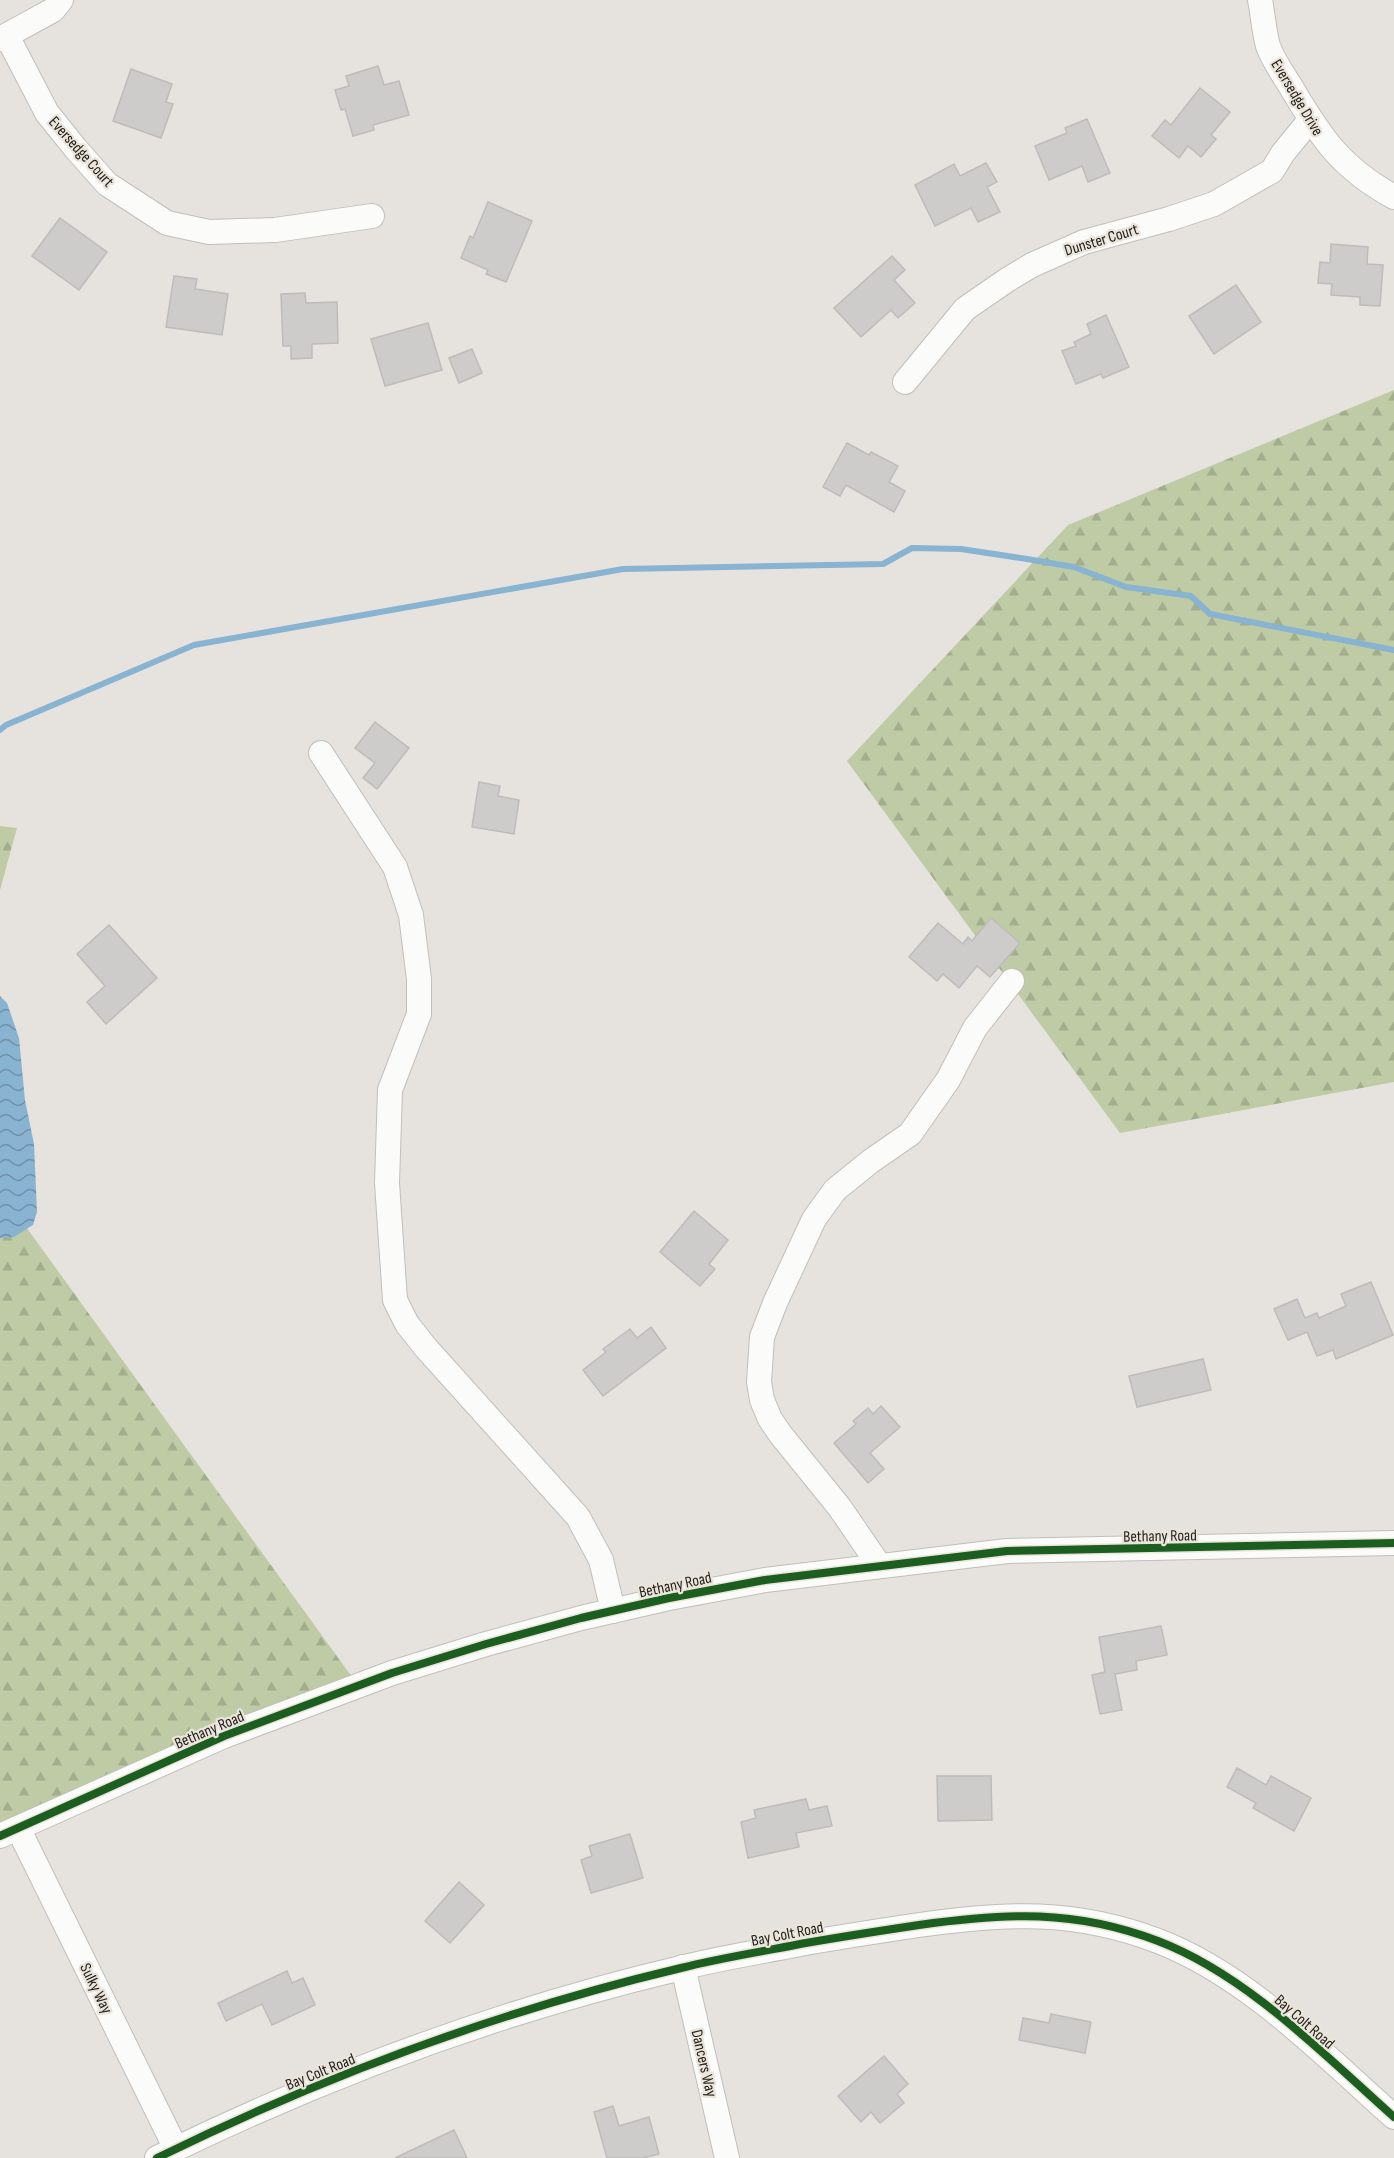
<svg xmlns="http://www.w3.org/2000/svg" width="1394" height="2158" font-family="'Sofia Sans Condensed',sans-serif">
<defs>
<pattern id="forest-firs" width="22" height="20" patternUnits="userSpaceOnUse" patternTransform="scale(1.5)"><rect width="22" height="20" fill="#becba5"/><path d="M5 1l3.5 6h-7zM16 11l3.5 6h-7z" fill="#a3ae8e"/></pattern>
<pattern id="water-waves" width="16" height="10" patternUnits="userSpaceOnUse" patternTransform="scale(1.5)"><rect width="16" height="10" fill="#88b3d1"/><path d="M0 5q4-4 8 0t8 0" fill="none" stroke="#6f91a9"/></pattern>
</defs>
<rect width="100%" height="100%" fill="#e6e3de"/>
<g fill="url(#forest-firs)">
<polygon points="1394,390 1394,1082 1120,1133 847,761 1068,525"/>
<polygon points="0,826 17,828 0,890"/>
<polygon points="0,1191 352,1677 0,1823"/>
</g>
<polygon fill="url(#water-waves)" points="0,996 7,1003 19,1038 25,1100 34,1144 37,1212 33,1225 14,1237 0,1238"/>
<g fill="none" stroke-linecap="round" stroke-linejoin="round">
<polyline stroke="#88b3d1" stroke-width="6" points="0,730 6,725 194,645 623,569 883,564 912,548 961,549 1027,559 1074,567 1126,587 1191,596 1210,614 1394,650"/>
</g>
<g fill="#cdcccb" stroke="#bdbcbb" stroke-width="1.5">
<polygon points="378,66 384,85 399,81 409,115 373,125 374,130 353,136 345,109 341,110 335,90 349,86 346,76"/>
<polygon points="131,69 172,84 166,102 173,104 161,138 113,121"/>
<polygon points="1200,88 1230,112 1211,135 1216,139 1201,157 1188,146 1179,158 1152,136 1165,120 1171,125"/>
<polygon points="1087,119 1110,173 1088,182 1082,166 1049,180 1035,146 1067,133 1065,128"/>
<polygon points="986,163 997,182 987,187 1000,212 978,222 971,208 935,226 915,185 954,164 960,176"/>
<polygon points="488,202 532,221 506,282 486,274 488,270 461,258 470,236 473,238"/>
<polygon points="60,218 107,252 79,290 32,256"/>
<polygon points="1331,244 1368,247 1367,264 1383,265 1380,306 1360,305 1360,297 1331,295 1332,284 1318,283 1320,262 1330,263"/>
<polygon points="892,256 905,270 894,280 915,303 898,318 891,310 861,337 834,308"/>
<polygon points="174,276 197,279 195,289 228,294 222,335 166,327"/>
<polygon points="1236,285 1261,322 1214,354 1189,316"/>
<polygon points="305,293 306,303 337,302 338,343 312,344 312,358 291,359 291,346 283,346 281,294"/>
<polygon points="1106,315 1129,367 1103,378 1101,374 1076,384 1062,351 1076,346 1074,342 1091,334 1087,324"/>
<polygon points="428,323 442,370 385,386 371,339"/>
<polygon points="472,349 482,373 459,383 449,358"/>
<polygon points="847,443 869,455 871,452 898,466 889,482 905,491 894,512 846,485 840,496 823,487"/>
<polygon points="375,722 409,748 377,789 363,778 375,763 355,748"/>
<polygon points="479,782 500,786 498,796 519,800 514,834 472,827"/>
<polygon points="991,918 1020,943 990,977 977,966 959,988 943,974 937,981 909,957 938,923 963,944 968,937 972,941"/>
<polygon points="109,925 157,978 106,1024 87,1002 105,986 77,954"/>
<polygon points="694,1211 728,1240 709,1264 715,1269 700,1286 660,1252"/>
<polygon points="1371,1282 1393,1335 1336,1359 1333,1350 1317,1356 1307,1332 1288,1340 1274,1309 1297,1299 1305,1318 1317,1313 1319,1318 1346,1306 1341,1294"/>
<polygon points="651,1327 666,1348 603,1396 583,1370 606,1352 603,1349 630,1329 637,1338"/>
<polygon points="1203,1359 1211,1390 1137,1407 1129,1376"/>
<polygon points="881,1406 900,1427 870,1453 884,1469 868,1483 834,1443 856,1424 853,1421 868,1408 873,1414"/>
<polygon points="1161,1626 1167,1655 1136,1661 1137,1670 1115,1674 1122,1710 1100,1714 1092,1675 1105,1672 1099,1637"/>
<polygon points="1237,1768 1266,1785 1271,1776 1311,1798 1294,1831 1253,1808 1256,1803 1227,1787"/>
<polygon points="937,1776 991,1776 992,1820 938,1821"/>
<polygon points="806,1799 809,1810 827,1806 832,1826 796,1833 799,1847 748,1858 741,1822 756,1818 754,1810"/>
<polygon points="630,1834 643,1878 591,1893 581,1860 592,1856 589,1846"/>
<polygon points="459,1882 484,1905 450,1943 425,1921"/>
<polygon points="287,1971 292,1983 303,1978 315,2005 272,2025 262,2004 226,2021 218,2003"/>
<polygon points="1051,2014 1091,2022 1085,2053 1019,2040 1023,2018 1049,2023"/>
<polygon points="884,2056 908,2084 897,2094 904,2103 880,2123 871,2112 861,2122 838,2096"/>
<polygon points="613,2106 619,2126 649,2117 659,2154 643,2158 607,2158 594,2112"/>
<polygon points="454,2130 467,2158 395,2158"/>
</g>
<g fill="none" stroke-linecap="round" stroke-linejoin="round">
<defs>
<g id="minor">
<path d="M1260 0C1263 15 1264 32 1268 46 1273 60 1283 74 1291 87 1321 138 1341 168 1394 197"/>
<polyline points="7,36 47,113 76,149 107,184 167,223 209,232 275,230 372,216"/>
<polyline points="0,39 53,10 61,0"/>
<polyline points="905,382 965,309 1007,280 1032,265 1084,242 1169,219 1214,204 1272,171 1283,153 1310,120"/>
<polyline points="321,753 395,867 411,915 419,979 419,1014 390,1090 387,1183 395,1300 407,1324 426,1348 578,1517 601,1560 613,1611"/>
<polyline points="879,1565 840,1508 781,1435 770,1419 762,1400 759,1382 762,1337 775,1303 814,1219 835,1190 871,1161 910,1134 948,1080 975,1028 1012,981"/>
<polyline points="18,1828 176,2149"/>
<polyline points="0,1836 224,1736 392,1673 486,1644 581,1618 669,1598 765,1580 1007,1551 1394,1543"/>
<polyline points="683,1967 727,2158"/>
<path d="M157 2158C324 2076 499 2011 681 1968 720 1958 760 1952 800 1944 840 1937 879 1931 919 1925 1006 1913 1074 1909 1158 1941 1247 1975 1323 2054 1394 2117"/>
</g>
</defs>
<use href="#minor" stroke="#c1bfbb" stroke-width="26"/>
<use href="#minor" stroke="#fbfbfa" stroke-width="24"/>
<defs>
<g id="cycleway">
<polyline points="0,1836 224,1736 392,1673 486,1644 581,1618 669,1598 765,1580 1007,1551 1394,1543"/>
<path d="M157 2158C324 2076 499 2011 681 1968 720 1958 760 1952 800 1944 840 1937 879 1931 919 1925 1006 1913 1074 1909 1158 1941 1247 1975 1323 2054 1394 2117"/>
</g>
</defs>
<use href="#cycleway" stroke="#eae4da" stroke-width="11"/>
<use href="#cycleway" stroke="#1b5e20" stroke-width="8"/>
</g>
<g text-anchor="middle" stroke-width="4.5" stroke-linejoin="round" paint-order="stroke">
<g font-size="16" fill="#23211d" stroke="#eae4da">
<text transform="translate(1298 97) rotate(59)" y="6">Eversedge Drive</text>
<text transform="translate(82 151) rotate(48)" y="6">Eversedge Court</text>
<text transform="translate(1101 239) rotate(-17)" y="6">Dunster Court</text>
<text transform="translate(1160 1535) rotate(-1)" y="6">Bethany Road</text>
<text transform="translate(675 1584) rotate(-12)" y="6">Bethany Road</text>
<text transform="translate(209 1729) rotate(-23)" y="6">Bethany Road</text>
<text transform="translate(787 1933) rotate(-11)" y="6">Bay Colt Road</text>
<text transform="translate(97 1988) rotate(64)" y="6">Sulky Way</text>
<text transform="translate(1305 2021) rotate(41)" y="6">Bay Colt Road</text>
<text transform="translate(705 2063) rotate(77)" y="6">Dancers Way</text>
<text transform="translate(320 2071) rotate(-22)" y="6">Bay Colt Road</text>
</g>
</g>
</svg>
